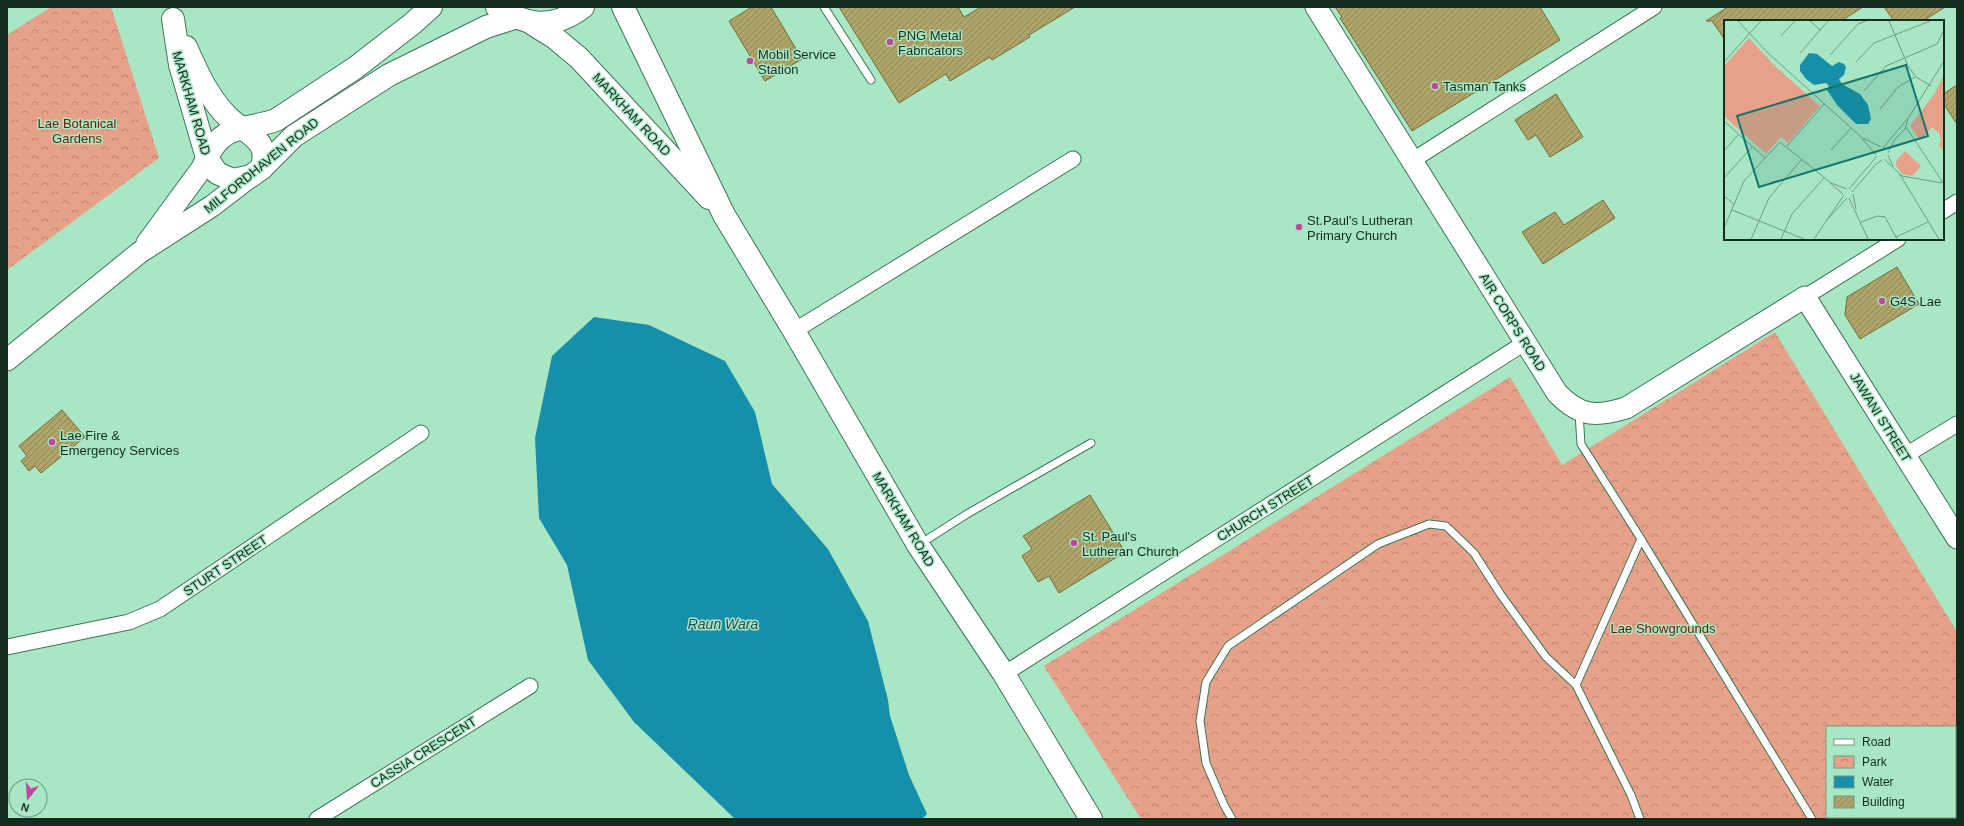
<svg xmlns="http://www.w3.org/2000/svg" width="1964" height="826" font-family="Arial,sans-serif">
<defs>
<pattern id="park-crowns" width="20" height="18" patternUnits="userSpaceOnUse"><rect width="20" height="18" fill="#e8a189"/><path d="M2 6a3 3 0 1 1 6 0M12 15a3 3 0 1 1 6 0" fill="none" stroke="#bb8470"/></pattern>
<pattern id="building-hatch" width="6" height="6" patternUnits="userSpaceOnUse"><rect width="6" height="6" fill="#afa56b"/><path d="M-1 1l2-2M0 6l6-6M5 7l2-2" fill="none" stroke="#8d8758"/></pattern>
</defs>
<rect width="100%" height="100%" fill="#a9e6c3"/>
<g fill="url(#park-crowns)" fill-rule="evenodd">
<polygon points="51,7 111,7 159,158 7,270 7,35"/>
<path d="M1775 332 1957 632V819H1141L1044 666 1510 377 1562 465ZM1827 727H1955V817H1827Z"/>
</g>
<polygon fill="#168fab" points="594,317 649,325 725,361 755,412 772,484 828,549 868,621 888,700 890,716 909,775 927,814 922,819 735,819 634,722 588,660 567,565 539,518 535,438 552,356"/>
<g fill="url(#building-hatch)" stroke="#756b32">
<polygon points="752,7 771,7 802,59 765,81 729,21"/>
<polygon points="839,7 958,7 964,17 981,7 1075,7 1029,35 1030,37 992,60 990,57 950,81 946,74 899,103"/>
<polygon points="1335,7 1540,7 1560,40 1412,131 1340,18 1342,17"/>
<polygon points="1728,7 1863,7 1841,21 1725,21 1725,40 1712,21 1706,21"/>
<polygon points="1884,7 1945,7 1923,21 1894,21"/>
<polygon points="1957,85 1957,124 1943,103 1943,94"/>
<polygon points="1556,94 1583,137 1550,157 1536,135 1528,140 1515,120"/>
<polygon points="1603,200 1615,218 1543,264 1522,232 1555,212 1564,225"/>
<polygon points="1897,267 1919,304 1860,339 1845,315 1847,297"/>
<polygon points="62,410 85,437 41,473 35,466 29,471 21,461 27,456 19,446"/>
<polygon points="1090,495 1125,552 1059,593 1049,576 1038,582 1022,556 1032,549 1023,536"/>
</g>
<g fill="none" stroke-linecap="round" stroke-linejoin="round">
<defs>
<g id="lane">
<polyline points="824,7 871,80"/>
<polyline points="1579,413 1581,444 1641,539 1812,819"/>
<polyline points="920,544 967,514 1091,443"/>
<polyline points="1232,819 1224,805 1206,763 1200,721 1206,682 1228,646 1378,544 1429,524 1446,526 1474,553 1501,595 1546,657 1576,685"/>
<polyline points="1640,819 1631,795 1576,685 1641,539"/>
</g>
<g id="street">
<polyline points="1413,160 1654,7"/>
<polyline points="1943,211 1957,202"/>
<polyline points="1805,297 1898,239"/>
<polyline points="794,331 1073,159"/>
<polyline points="1906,455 1957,424"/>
<polyline points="7,647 129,622 160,609 421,433"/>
<polyline points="1004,674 1526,342"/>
<polyline points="317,819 530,686"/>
</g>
<g id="secondary">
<path d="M1316 7 1557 393C1580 417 1596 417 1626 408L1805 297 1957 538"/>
<polyline points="147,243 202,168 207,158"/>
<polyline points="7,360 139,253 212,206 251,176"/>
</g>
<g id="primary">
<path d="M497 7C527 26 553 30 583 7"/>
<polyline points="623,7 724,215 794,331 918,545 1004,674 1091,819"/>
<polyline points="173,19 180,65 207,158 217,173 233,180 251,176 262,168 294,136 389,75 486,27 514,18"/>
<polyline points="531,23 555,38 579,58 709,198"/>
<path d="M186 47C197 72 209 99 229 118 239 128 252 132 260 144 265 152 264 158 262 168"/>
<path d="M207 158C223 123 244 131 276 120L355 68 412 24 431 7"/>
</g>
</defs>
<use href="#lane" stroke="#3c7658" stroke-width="9"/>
<use href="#street" stroke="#3c7658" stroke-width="17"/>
<use href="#secondary" stroke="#3c7658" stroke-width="23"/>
<use href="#primary" stroke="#3c7658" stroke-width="24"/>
<use href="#lane" stroke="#fff" stroke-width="7"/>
<use href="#street" stroke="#fff" stroke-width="15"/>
<use href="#secondary" stroke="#fff" stroke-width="21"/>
<use href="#primary" stroke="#fff" stroke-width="22"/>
</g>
<g fill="#be489f" stroke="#a9e6c3" stroke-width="1.5">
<circle cx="890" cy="42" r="4"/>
<circle cx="750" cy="61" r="4"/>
<circle cx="1435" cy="86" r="4"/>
<circle cx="1299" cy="227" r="4"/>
<circle cx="1882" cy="301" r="4"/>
<circle cx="52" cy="442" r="4"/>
<circle cx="1074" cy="543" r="4"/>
</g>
<g text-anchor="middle" stroke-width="3" stroke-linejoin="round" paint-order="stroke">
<g font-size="13" fill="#152d20" stroke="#a9e6c3" text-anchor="start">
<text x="898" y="40">PNG Metal<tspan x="898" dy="15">Fabricators</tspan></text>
<text x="758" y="59">Mobil Service<tspan x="758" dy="15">Station</tspan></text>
<text x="1443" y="91">Tasman Tanks</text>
<text x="1307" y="225">St.Paul's Lutheran<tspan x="1307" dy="15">Primary Church</tspan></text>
<text x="1890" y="306">G4S Lae</text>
<text x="60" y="440">Lae Fire &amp;<tspan x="60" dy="15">Emergency Services</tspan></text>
<text x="1082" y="541">St. Paul's<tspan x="1082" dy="15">Lutheran Church</tspan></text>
</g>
<g font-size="13" fill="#152d20" stroke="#a9e6c3">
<text transform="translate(192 103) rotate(74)" y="5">MARKHAM ROAD</text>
<text transform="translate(632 114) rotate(47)" y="5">MARKHAM ROAD</text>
<text transform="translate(261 165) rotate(-39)" y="5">MILFORDHAVEN ROAD</text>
<text transform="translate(1513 322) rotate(58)" y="5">AIR CORPS ROAD</text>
<text transform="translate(1881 417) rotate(58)" y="5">JAWANI STREET</text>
<text transform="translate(1265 508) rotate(-32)" y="5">CHURCH STREET</text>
<text transform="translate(904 519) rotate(59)" y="5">MARKHAM ROAD</text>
<text transform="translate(225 565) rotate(-34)" y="5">STURT STREET</text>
<text transform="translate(423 752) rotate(-32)" y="5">CASSIA CRESCENT</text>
</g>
<g font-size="13" fill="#682105" stroke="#a9e6c3">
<text x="77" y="128">Lae Botanical<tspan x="77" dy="15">Gardens</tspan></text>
<text x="1663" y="633">Lae Showgrounds</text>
</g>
<g font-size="14" font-style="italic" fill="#204e5b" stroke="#a9e6c3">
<text x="723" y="629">Raun Wara</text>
</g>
</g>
<g transform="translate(1724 20)">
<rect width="220" height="220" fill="#a9e6c3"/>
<path d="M181 131 197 146 188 156 178 154 172 145V141Z" fill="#e8a189"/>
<path d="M25 18 52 47 96 86 64 123 57 117 42 134 0 96V46ZM220 54V132L215 125 217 121 215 113 208 107 196 120 186 106 211 73Z" fill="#e8a189"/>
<path d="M85 33 93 34 108 46 115 42 120 44 122 47 120 55 115 59 118 64 136 74 144 85 147 99 144 104H132L113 85 103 70 105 66 102 63 90 65 82 59 76 51V45Z" fill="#168fab"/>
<path fill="none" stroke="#6e9c82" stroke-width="1" d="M14 1 44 33 136 116 152 135M86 1 96 10M165 1 184 46 192 57 207 66M25 14 37 1M57 16 71 1M76 33 104 1M106 35 134 4 142 1M0 42 25 14M132 42 150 23 206 1M140 71 162 46 213 24 220 10M156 89 174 67 191 57M0 101 41 138M182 107 220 164M139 118 157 127M63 126 100 84M159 128 185 97 220 41M107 130 127 108M0 131 14 115M164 133 171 119 181 109 184 99M164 135 169 147M160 139 178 156 218 163M175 153 215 219M0 158 28 127M106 163 119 174M125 169 153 136M128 172 152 144 158 140M129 174 132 189M0 176 10 184M125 178 144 219M8 190 80 219M102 201 123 178M137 202 153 196 161 197 173 219M0 208 20 161 56 122 107 163 123 169M172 217 204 202M27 219 45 178 78 139M57 219 68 194 100 158M90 219 120 175"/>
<path fill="#0f766e" fill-opacity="0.15" stroke="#0f766e" stroke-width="2" d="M182 45 204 116 35 167 13 96Z"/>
<rect width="220" height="220" fill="none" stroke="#152d20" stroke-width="2"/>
</g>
<rect width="1964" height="826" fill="none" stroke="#152d20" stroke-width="16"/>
<rect x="1826" y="726" width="130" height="92" fill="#a9e6c3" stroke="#6e9c82"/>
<rect x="1834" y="739" width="20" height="6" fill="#ffffff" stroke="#6e9c82"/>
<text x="1862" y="746" font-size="12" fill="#152d20">Road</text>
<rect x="1834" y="756" width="20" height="12" fill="url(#park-crowns)" stroke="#6e9c82"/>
<text x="1862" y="766" font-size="12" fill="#152d20">Park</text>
<rect x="1834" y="776" width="20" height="12" fill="#168fab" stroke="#6e9c82"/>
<text x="1862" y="786" font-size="12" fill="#152d20">Water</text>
<rect x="1834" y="796" width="20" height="12" fill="url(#building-hatch)" stroke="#6e9c82"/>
<text x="1862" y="806" font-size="12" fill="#152d20">Building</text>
<g transform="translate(28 798) rotate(197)"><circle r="19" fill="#a9e6c3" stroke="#6e9c82"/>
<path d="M0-3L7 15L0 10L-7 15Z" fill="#be489f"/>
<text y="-6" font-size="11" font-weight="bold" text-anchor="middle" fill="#152d20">N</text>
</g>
</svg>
